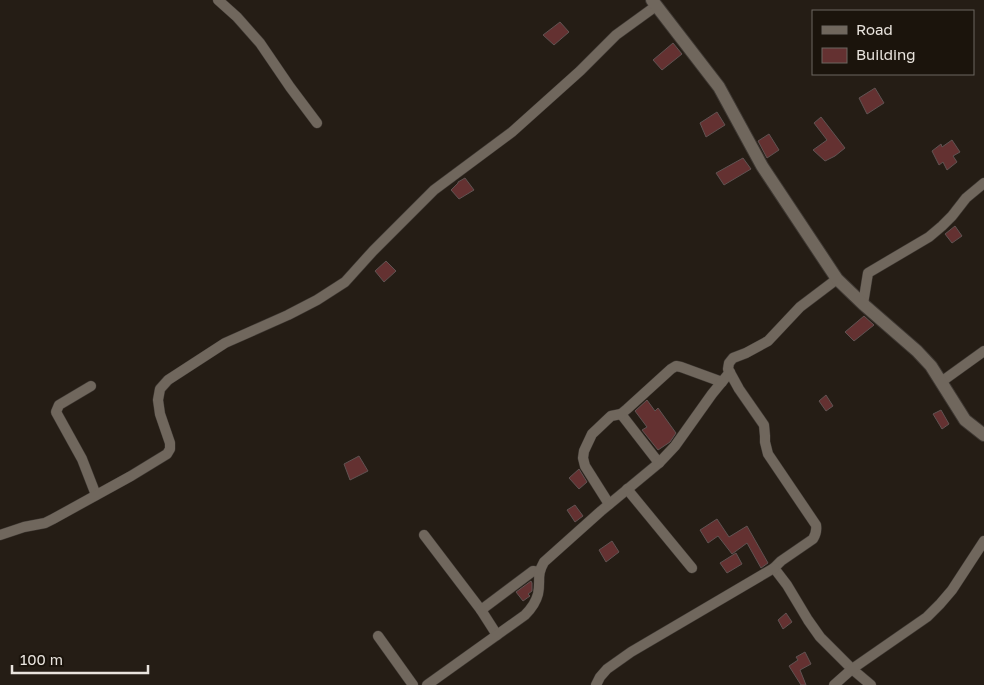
<svg xmlns="http://www.w3.org/2000/svg" width="984" height="685" font-family="'Golos Text',sans-serif">
<rect width="100%" height="100%" fill="#251d15"/>
<g fill="#643131" stroke="#605352">
<polygon points="560,22 569,32 554,45 543,35"/>
<polygon points="673,43 682,54 662,70 653,60"/>
<polygon points="875,88 884,103 867,114 859,98"/>
<polygon points="717,112 725,125 706,137 700,123"/>
<polygon points="821,117 845,148 835,156 825,161 813,150 827,140 814,123"/>
<polygon points="769,134 779,150 767,158 758,141"/>
<polygon points="952,140 960,152 953,156 957,162 947,170 943,162 939,165 932,151 941,144 942,147"/>
<polygon points="743,158 751,169 724,185 716,173"/>
<polygon points="465,178 474,190 459,199 451,190 458,183 458,182"/>
<polygon points="955,226 962,236 952,243 945,234"/>
<polygon points="386,261 396,271 384,282 375,271"/>
<polygon points="864,316 874,325 854,341 845,332"/>
<polygon points="826,395 833,406 826,411 819,401"/>
<polygon points="647,400 655,411 658,408 676,433 670,442 658,450 642,430 647,427 635,411"/>
<polygon points="941,410 949,424 942,429 933,414"/>
<polygon points="359,456 368,471 350,480 344,464"/>
<polygon points="579,469 587,482 579,489 569,478"/>
<polygon points="575,505 583,516 575,522 567,510"/>
<polygon points="717,519 729,537 747,526 768,563 761,568 747,543 732,554 718,536 708,543 700,530"/>
<polygon points="612,541 619,552 606,562 599,550"/>
<polygon points="736,553 742,564 727,573 720,563"/>
<polygon points="531,581 532,583 532,591 528,594 530,596 523,601 516,592"/>
<polygon points="786,613 792,622 783,629 778,620"/>
<polygon points="805,652 811,664 800,670 806,685 801,685 789,666 798,660 796,657"/>
</g>
<g fill="none" stroke-linecap="round" stroke-linejoin="round">
<defs>
<g id="minor">
<polyline points="218,0 237,17 260,43 290,87 317,123"/>
<path d="M837 279 800 307 768 341 746 353 733 358 729 363 728 369 739 389 764 425 765 436V442L768 454 816 525C817 531 816 534 813 539L781 561 774 568 787 585 808 620 820 637 852 669 871 685"/>
<polyline points="863,304 868,273 929,237 942,226 952,216 966,198 984,183"/>
<polyline points="941,382 984,351"/>
<polyline points="91,386 59,405 56,412 82,459 96,495"/>
<polyline points="621,414 659,463"/>
<polyline points="627,489 692,568"/>
<polyline points="609,504 585,466 583,458 584,451 592,434 611,416 621,414 627,409 671,369 676,366 681,367 722,382"/>
<polyline points="0,535 24,527 45,523 53,519 131,476 167,454 170,449 170,443 160,414 158,400 160,389 168,380 225,343 288,315 317,300 345,282 373,251 434,190 512,132 580,71 616,35 656,6"/>
<polyline points="424,535 481,610"/>
<polyline points="497,635 481,610 533,571 539,572"/>
<polyline points="378,636 413,685"/>
<path d="M427 685 525 615C531 609 536 602 538 594 541 580 536 576 544 562L601 511 659 463 675 446 712 394 730 372"/>
<polyline points="596,685 600,677 607,669 631,652 774,568"/>
<polyline points="834,685 852,669 927,617 940,604 952,590 984,541"/>
</g>
<polyline id="tertiary" points="652,0 719,87 762,166 837,279 863,304 917,351 931,366 965,420 984,435"/>
</defs>
<use href="#minor" stroke="#3e3833" stroke-width="11"/>
<use href="#tertiary" stroke="#3e3833" stroke-width="14"/>
<use href="#minor" stroke="#70675d" stroke-width="10"/>
<use href="#tertiary" stroke="#70675d" stroke-width="12"/>
</g>
<rect x="812" y="10" width="162" height="65" fill="#1b140c" stroke="#6d6760"/>
<rect x="822" y="26" width="25" height="8" fill="#70675d" stroke="#6d6760"/>
<text x="856" y="35" font-size="15" fill="#e9e4de">Road</text>
<rect x="822" y="48" width="25" height="15" fill="#643131" stroke="#6d6760"/>
<text x="856" y="60" font-size="15" fill="#e9e4de">Building</text>
<path d="M12 665v8h136v-8" fill="none" stroke="#e9e4de" stroke-width="2.5"/>
<text x="20" y="665" font-size="15" fill="#e9e4de" stroke="#1b140c" stroke-width="4" paint-order="stroke">100 m</text>
</svg>
